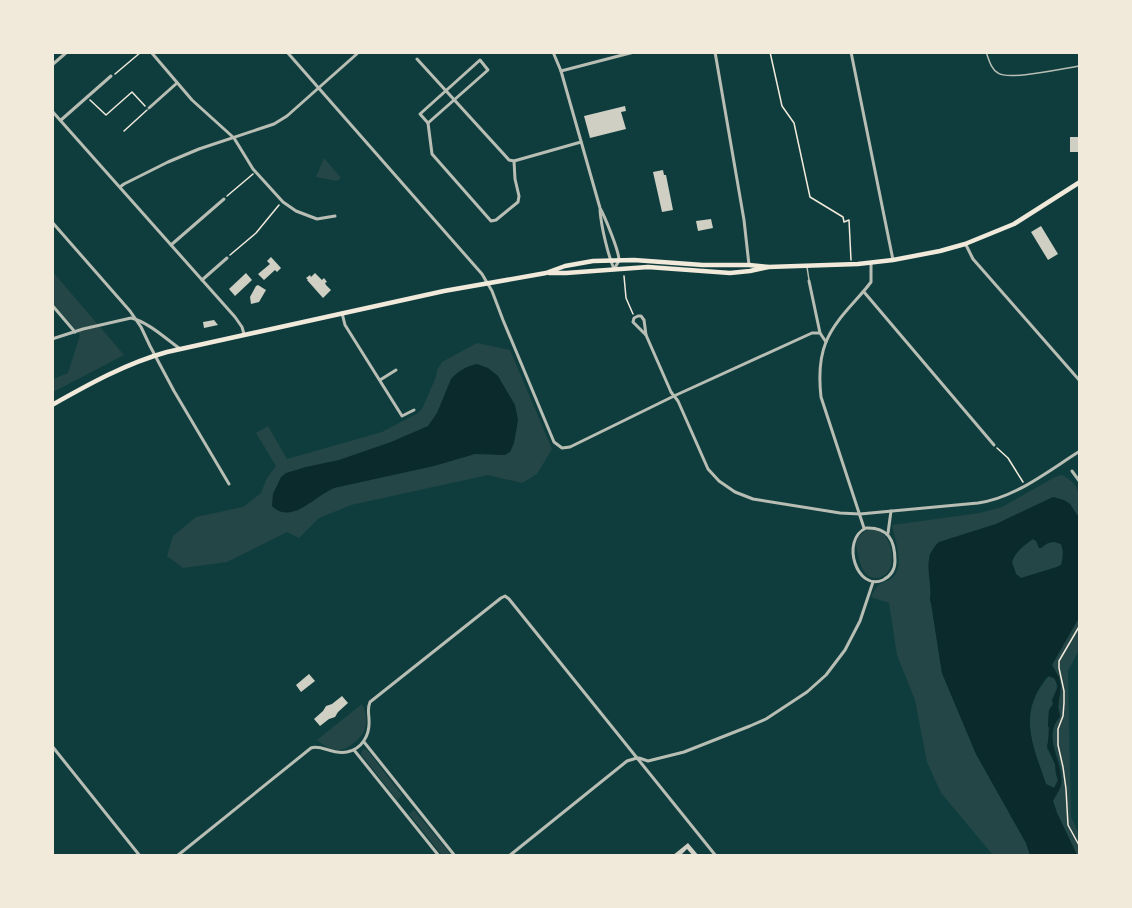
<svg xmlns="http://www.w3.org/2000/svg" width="1132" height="908" font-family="'Nunito Sans',sans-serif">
<rect width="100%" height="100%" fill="#0f3d3e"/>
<g fill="#244646">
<polygon points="324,158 341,178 337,181 316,177"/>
<polygon points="52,271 124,355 53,392 53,379 68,373 80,335 53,303"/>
<polygon points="477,343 510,350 552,449 537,474 522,483 488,475 351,505 319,518 299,538 287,532 227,562 183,568 167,556 173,536 196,517 243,507 261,493 267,478 276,466 256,433 268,426 287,459 382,432 418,413 422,409 436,377 437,370 442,362"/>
<path d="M1062 475C1083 486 1079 497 1079 518L1070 504 1064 500C1042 507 1020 515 997 524 977 531 943 538 929 555L931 594 930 600 931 603 942 673 976 754 1026 843 1030 855H993L941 793 927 762 915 700 897 655 889 603 871 597C874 591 876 586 882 583 887 580 886 582 891 579 906 567 895 540 892 525L980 513 1002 507 1055 477Z"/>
<path d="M867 530C872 530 877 529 881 532 893 541 898 571 881 577 865 582 860 565 858 554 857 549 855 544 857 540 859 535 863 533 867 530Z"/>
<path d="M1032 539 1036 540 1039 548H1041C1048 542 1052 540 1061 544 1064 551 1063 559 1061 565L1057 567 1021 578 1016 574 1012 563 1015 553Z"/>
<path d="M1079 616V650L1068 671 1071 817 1079 834V855H1077L1057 813 1053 801C1056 793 1062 789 1062 779 1061 753 1043 742 1060 715 1059 708 1057 700 1061 694L1052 665Z"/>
<path d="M1049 676 1054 678 1056 681 1057 690 1053 704 1049 710 1048 726 1050 728 1047 749 1055 764 1056 774 1058 780 1055 788 1046 784C1032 743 1017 713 1049 676Z"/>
<path d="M362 704C369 719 368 732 355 742 350 746 345 750 338 750 330 750 323 745 317 740Z"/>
<polygon points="363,749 367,750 402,795 397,800 361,754"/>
<polygon points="414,810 451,855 442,855 409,814"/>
</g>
<g fill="#0a2a2b" fill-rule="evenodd">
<path d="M477 364 488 368 498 376 515 405 518 420 514 443 510 452 505 455 475 454 434 466 334 488C316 495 291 526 272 506L273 494 281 477 286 473 306 467 339 460 391 442 428 426 437 413 451 379C458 371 467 366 477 364Z"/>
<path d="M1053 497 1064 500 1070 504 1079 518 1080 616 1052 665 1059 677 1061 686 1058 707 1060 717C1042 735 1061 759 1061 780 1062 789 1056 794 1053 801L1057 813 1077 855H1030L1026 843 976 754 947 685 942 673 931 603 930 600C933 579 920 559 939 542L996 524ZM1033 539 1036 541 1039 548H1041C1048 542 1052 540 1061 544 1064 551 1063 559 1061 565L1057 567 1021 578 1016 574 1012 562C1016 551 1023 546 1033 539ZM1048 676 1054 678 1058 686 1052 700 1053 704 1049 710 1048 726 1049 728C1048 734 1049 741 1047 746L1055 764 1056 774 1058 780 1054 788 1046 784C1032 743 1017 713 1048 676Z"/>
</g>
<g fill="#cfcfc3">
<polygon points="625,106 626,111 621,112 626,129 590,138 584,116"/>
<rect x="1070" y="137" width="8" height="15"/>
<polygon points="663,170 664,175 666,175 673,210 662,212 653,172"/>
<polygon points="711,219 713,228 698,231 696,221"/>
<polygon points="1041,226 1058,254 1048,260 1031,232"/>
<polygon points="271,257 281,268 277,272 275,270 264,280 258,274 270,264 267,261"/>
<polygon points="246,273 252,280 235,296 229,289"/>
<polygon points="315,273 322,280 324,278 327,282 325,283 326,285 331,290 323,298 307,280 308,280 306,278 310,275 311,277"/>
<polygon points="258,285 266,290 259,302 251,304 250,297 256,286"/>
<polygon points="214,320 218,325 204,328 203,322"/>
<polygon points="309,674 315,681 301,692 296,685"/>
<polygon points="342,696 348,703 338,712 335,717 329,719 320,726 314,719 323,711 326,706 332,704"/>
<polygon points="688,843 699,856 693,856 687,849 680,856 672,856"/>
</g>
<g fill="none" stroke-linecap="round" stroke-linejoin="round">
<g stroke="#f1e9da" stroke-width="1.5">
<polyline points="770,52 782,106 794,123 810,197 843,217 844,222 849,220 851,260"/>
<polyline points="115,74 141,52"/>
<polyline points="90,100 106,115 132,92 145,106"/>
<polyline points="124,131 147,110"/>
<polyline points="227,196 253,174"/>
<polyline points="230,255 256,233 279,205"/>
<polyline points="624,276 626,298 633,314"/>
<polyline points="997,448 1008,458 1023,482"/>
<polyline points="1080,625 1059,661 1059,668 1064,691 1064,703 1063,716 1058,729 1058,745 1063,767 1066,789 1068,825 1080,847"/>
</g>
<g stroke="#b8beb3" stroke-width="1.5">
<path d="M986 52C989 60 991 69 998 73 1009 81 1064 68 1080 66"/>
<polyline points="807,267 809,280"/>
</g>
<g stroke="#b8beb3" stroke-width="3">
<polyline points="151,52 192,100 234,138 253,169 283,202 296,211 317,219 335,216"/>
<polyline points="287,52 482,274 492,291 503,320 554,442 562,448 570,447 674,396 812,333 820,333 826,342"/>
<polyline points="715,52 744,220 749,265"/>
<polyline points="851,52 893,260"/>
<polyline points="417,59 509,160 514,161 581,142"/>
<polygon points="480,60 488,70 428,123 420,114"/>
<polyline points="52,65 67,52"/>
<polyline points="561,71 634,52"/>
<polyline points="149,108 177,83"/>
<polyline points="52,111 235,317 242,327 244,334"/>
<polyline points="61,120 111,76"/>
<polyline points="428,123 432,154 491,221 496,220 518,202 519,196 515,179 514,161"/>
<polyline points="120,187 124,184 168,162 199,149 274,124 287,116 359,52"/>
<polyline points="52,222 130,311 141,327 150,346 174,391 229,484"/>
<polyline points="171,245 224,199"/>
<polyline points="966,245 973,259 1080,381"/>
<polyline points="202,280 227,258"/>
<polyline points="809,281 820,333"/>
<polyline points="864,292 994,445"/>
<polyline points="52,305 75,332"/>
<polyline points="342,313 345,325 402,416 414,410"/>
<polygon points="638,316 641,316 644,320 646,335 633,322 634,318"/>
<path d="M646 335 671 392 678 401 708 469 719 481 735 492 753 499 840 513 860 514 978 503C1015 498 1048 471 1080 451"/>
<path d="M52 339 83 329 131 318C148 322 165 338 179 348"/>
<polyline points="380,380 396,370"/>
<polyline points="1072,471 1080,482"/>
<path d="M864 528 821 397C819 379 819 359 826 342 835 319 857 301 871 282V263"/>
<path d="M866 528C888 527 895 540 895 561 895 569 891 576 883 580 857 592 840 540 866 528Z"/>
<polyline points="888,533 891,511"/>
<polyline points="364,742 455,856"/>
<polyline points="52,746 140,856"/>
<polyline points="354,750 439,856"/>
<polyline points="639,758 648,761 684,752 750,726 766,719 807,692 826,675 845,650 860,621 873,582"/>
<path d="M177 856 311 748C321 744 332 755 347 752 362 749 370 735 369 720 369 713 367 709 370 702L501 598 505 596 509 599 716 856"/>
<polyline points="509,856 627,761 637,758"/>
</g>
<g stroke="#b8beb3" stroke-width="3">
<path d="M553 52 561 71 600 208C605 217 619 251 619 260 618 263 616 266 614 269"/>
<path d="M600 210C601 226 608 255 614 269"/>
</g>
<g stroke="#f1e9da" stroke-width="4.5">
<polyline points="549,273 566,273 648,267 730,273 750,271 768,267 858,264 893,260 940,251 965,244 1014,224 1080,182"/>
<path d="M52 405C89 384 127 363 167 352L444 291 546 273 565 266 593 261 634 260 703 265H749L768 267"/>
</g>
</g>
<rect width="1132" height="908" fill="none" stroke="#f1e9da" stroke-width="108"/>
</svg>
